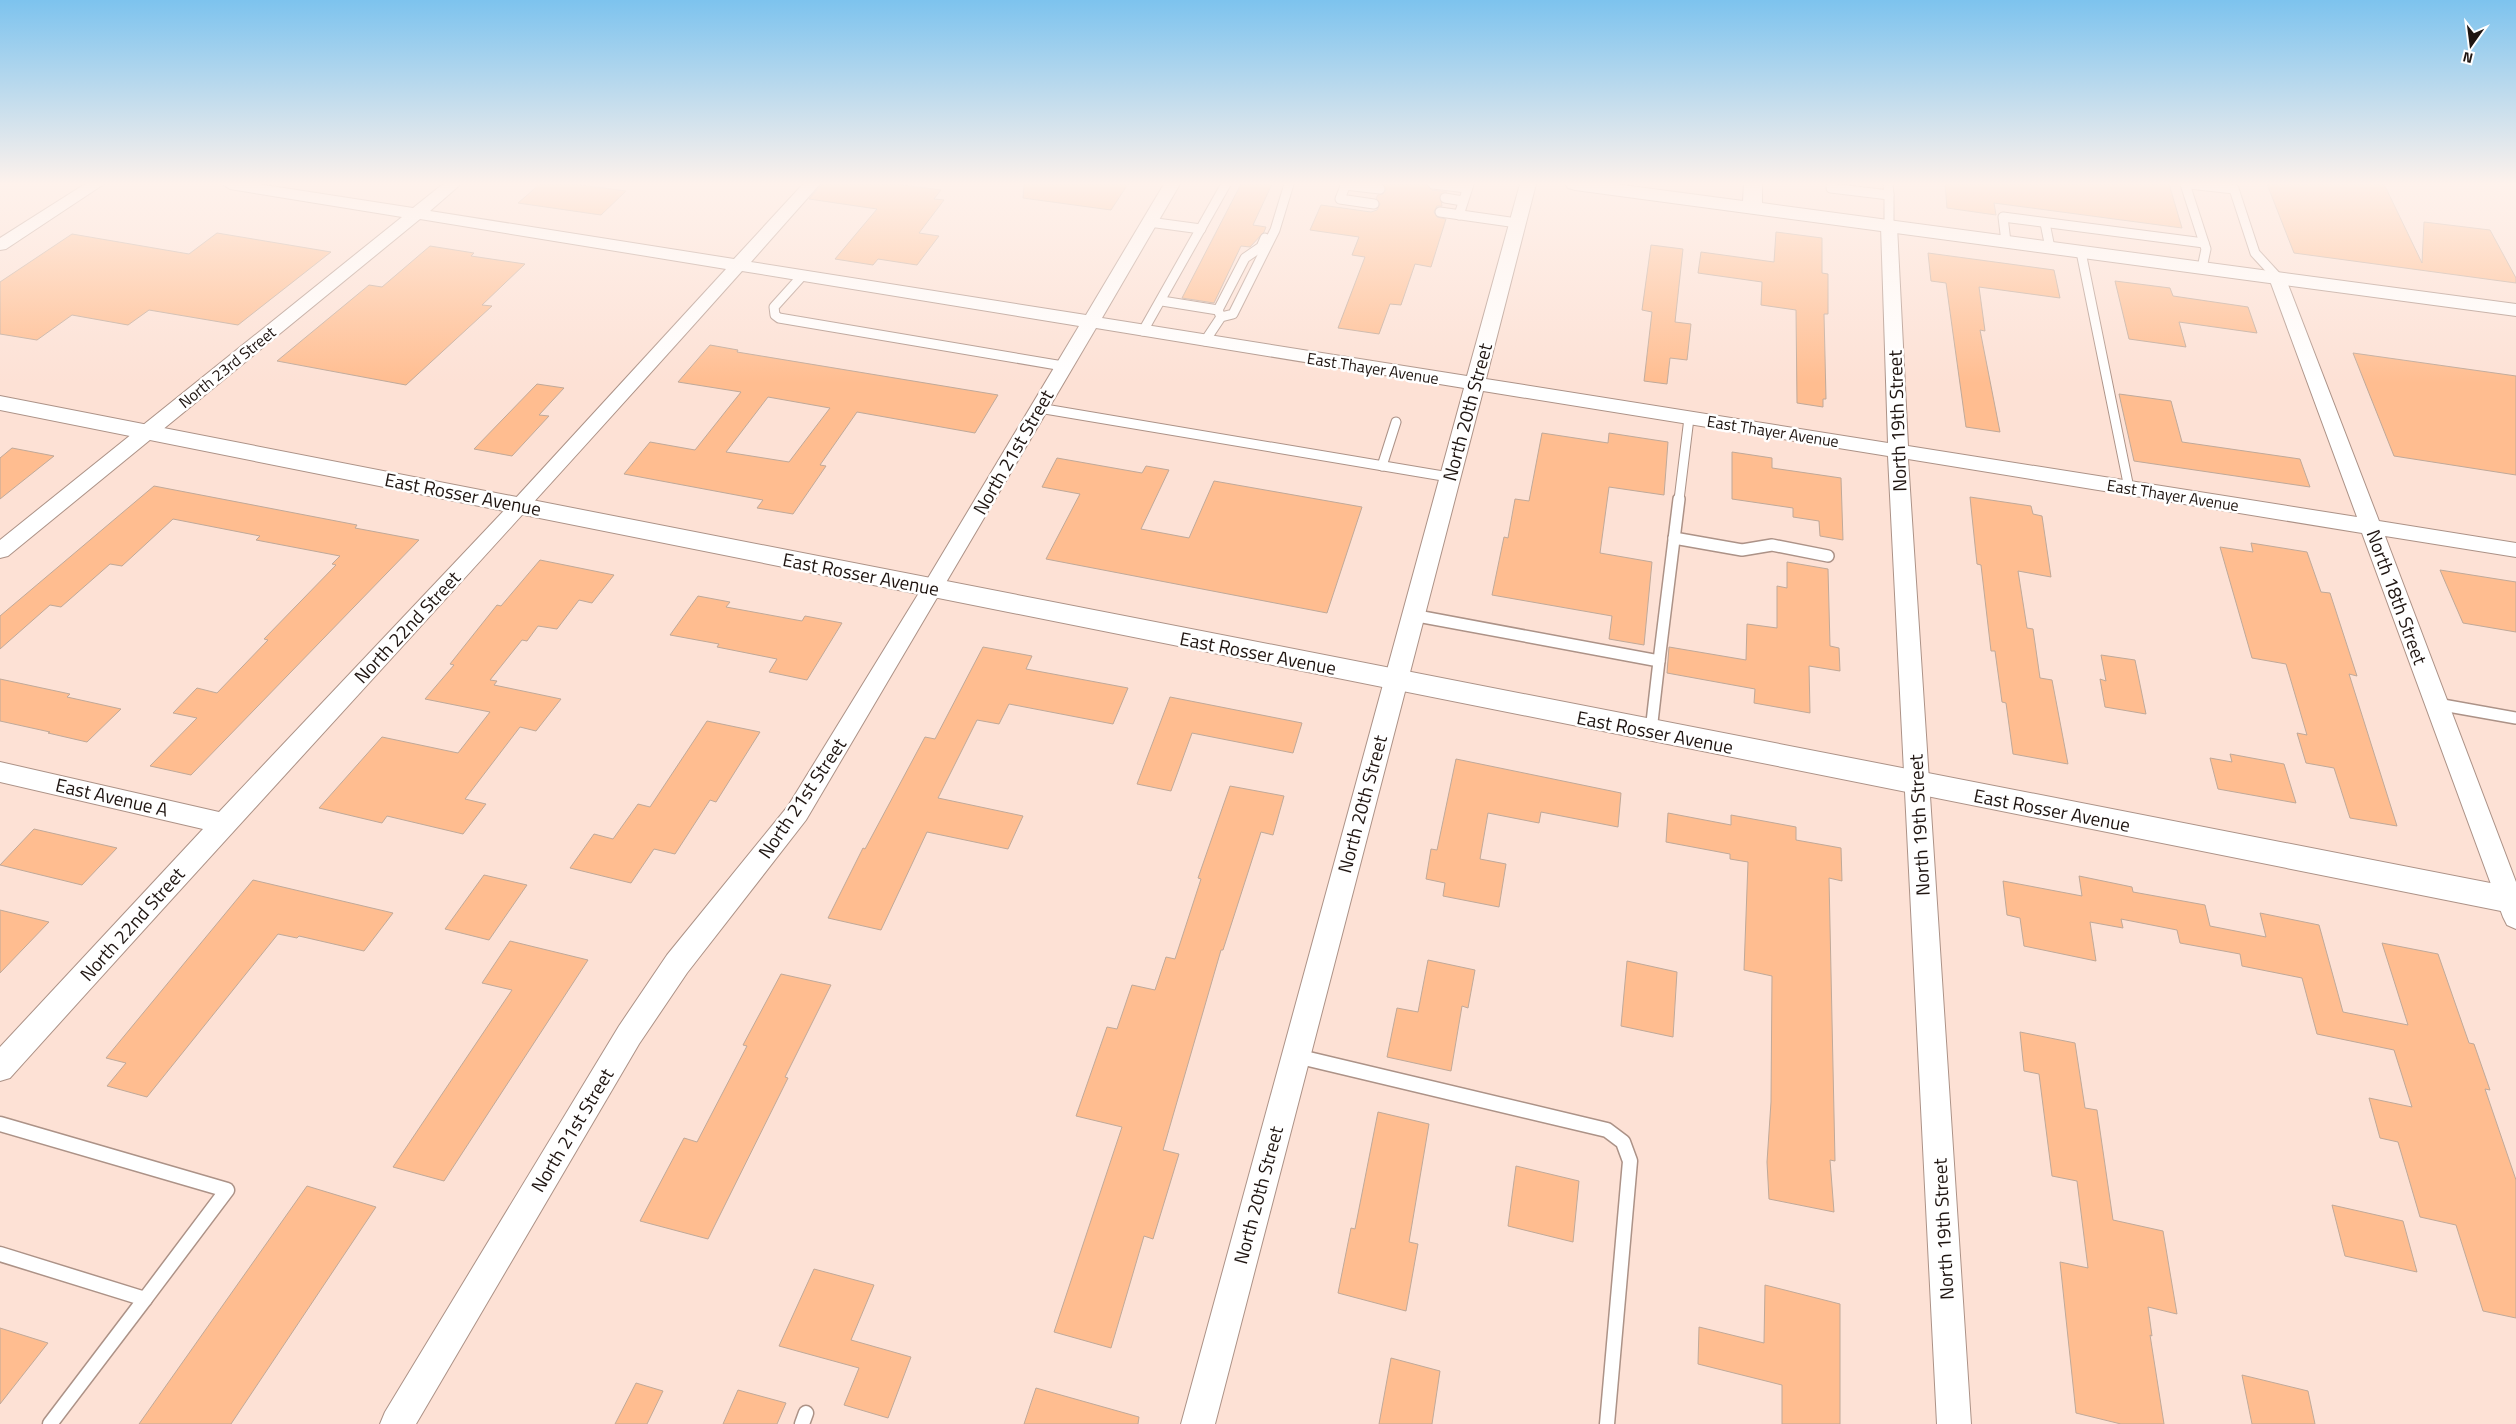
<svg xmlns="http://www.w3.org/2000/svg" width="2516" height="1424" font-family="'Titillium Web',sans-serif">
<rect width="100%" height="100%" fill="#fde1d5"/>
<g fill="#ffbd90" stroke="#c0a999" fill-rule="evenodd">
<polygon points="540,184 574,184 626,191 601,215 518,203"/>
<polygon points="822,184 895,184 941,190 934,199 944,200 919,233 939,236 917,265 878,259 873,265 835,259 877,209 809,199"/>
<polygon points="1024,184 1128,184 1111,210 1023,198"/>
<polygon points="1241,184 1272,184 1253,225 1266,227 1264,232 1250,247 1241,246 1214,303 1182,298"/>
<polygon points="1383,184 1418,184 1427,185 1432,190 1447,192 1440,194 1442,206 1437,206 1434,212 1437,217 1446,219 1431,267 1415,264 1401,305 1390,304 1379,334 1338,328 1365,257 1352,255 1359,237 1310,230 1321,205 1371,212 1377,210 1380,204 1376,198 1378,195 1383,194 1386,190"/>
<polygon points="1945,184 2169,184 2182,228 1994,203 1996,215 1947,208"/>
<polygon points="2267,184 2384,184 2422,263 2424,222 2490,230 2516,278 2516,283 2294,253"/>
<polygon points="1776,232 1822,238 1822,273 1828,274 1828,314 1824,314 1826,399 1823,399 1823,407 1797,403 1796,310 1761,305 1762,282 1698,273 1701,252 1774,262"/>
<polygon points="217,233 331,252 238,325 149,310 128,325 72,315 37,340 0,334 0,282 72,234 189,254"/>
<polygon points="1651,245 1683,249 1675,322 1691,324 1687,360 1670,358 1667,384 1644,381 1652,312 1642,310"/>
<polygon points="430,246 474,253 471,256 525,264 482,305 492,306 406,385 277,361 369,285 382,287"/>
<polygon points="1928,253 2054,270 2060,298 1979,287 1985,331 1980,330 2000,432 1966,427 1946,283 1931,281"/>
<polygon points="2115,281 2170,288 2173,296 2248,307 2257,333 2179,322 2186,347 2129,339"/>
<path d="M710 345 738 350 737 352 998 395 975 433 857 412 820 465 826 466 793 514 757 508 763 500 624 474 650 442 695 450 741 392 678 382ZM768 397 830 408 789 462 726 452Z"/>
<polygon points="2353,353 2516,376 2516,475 2394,456"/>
<polygon points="537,384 564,388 539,415 549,416 512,456 474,449"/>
<polygon points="2119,394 2171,401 2182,442 2300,459 2310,487 2134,461"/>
<polygon points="1542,433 1608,443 1609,433 1668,442 1664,495 1609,487 1600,553 1652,562 1644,645 1609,639 1612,616 1492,595 1504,537 1508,538 1515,499 1529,501"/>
<polygon points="12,448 54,456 0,499 0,458"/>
<polygon points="1732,452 1772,458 1772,468 1841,478 1843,540 1820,536 1819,521 1793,517 1793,508 1732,499"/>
<polygon points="1057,458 1142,473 1146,466 1169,470 1141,529 1189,538 1214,481 1362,507 1327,613 1046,559 1080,494 1042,487"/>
<polygon points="154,486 357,525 355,528 419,540 191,775 150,766 197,718 173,713 197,688 217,693 268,640 264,639 336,565 332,564 340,556 256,540 260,536 173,519 122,566 110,564 61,607 50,605 0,649 0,616"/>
<polygon points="1970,497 2031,506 2033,514 2042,516 2051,577 2018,571 2027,628 2033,629 2040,678 2052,680 2068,764 2013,754 2006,703 2002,702 1995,651 1991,651 1981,565 1977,564"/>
<polygon points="2251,543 2307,552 2321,592 2330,593 2357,676 2349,674 2397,826 2350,818 2334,768 2306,763 2297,733 2307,735 2286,664 2252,658 2220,547 2253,552"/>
<polygon points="540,560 614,575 592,603 579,600 557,629 538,626 527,641 522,640 490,680 497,681 494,685 561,699 536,731 520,727 465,799 486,804 463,834 387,816 382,823 319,808 382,737 458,753 490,712 425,699 454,665 450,664 497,605 501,606"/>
<polygon points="1787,562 1828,569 1830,646 1839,648 1840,671 1809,666 1810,713 1754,703 1755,689 1667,673 1669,647 1746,660 1747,624 1777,628 1777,586 1787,588"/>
<polygon points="2440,570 2516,582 2516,632 2463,623"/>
<polygon points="698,596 730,602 726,607 802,621 805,616 842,623 807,680 769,672 777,659 717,647 719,644 670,635"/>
<polygon points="983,647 1032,656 1026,669 1128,688 1113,724 1009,704 999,724 977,720 938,798 1023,816 1008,849 927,832 881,930 828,918 863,848 865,849 925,737 935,739"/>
<polygon points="2101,655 2135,660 2146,714 2105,707 2100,679 2106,681"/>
<polygon points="0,679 70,694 67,697 121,709 87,742 48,733 50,732 0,721"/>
<polygon points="1170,697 1302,723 1293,753 1192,733 1171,791 1137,784"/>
<polygon points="707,721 760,732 716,802 710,800 675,854 654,849 631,883 570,868 594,834 613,839 638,804 650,807"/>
<polygon points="2230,754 2284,764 2296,803 2218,789 2210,758 2232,762"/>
<polygon points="1456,759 1621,793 1618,827 1541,812 1539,823 1488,813 1480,859 1506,864 1499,907 1443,896 1445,883 1426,879 1431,849 1437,850"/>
<polygon points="1230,786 1284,796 1273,835 1261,832 1223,950 1221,950 1163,1150 1179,1154 1153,1239 1144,1236 1111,1348 1054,1332 1122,1127 1076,1116 1107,1027 1117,1029 1132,985 1155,990 1166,957 1175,959 1201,879 1198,878"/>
<polygon points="1668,813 1731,825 1731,815 1796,827 1796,840 1841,848 1842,881 1829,878 1835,1161 1830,1160 1834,1212 1769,1199 1767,1162 1771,1102 1772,976 1744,970 1748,862 1730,859 1730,854 1666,842"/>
<polygon points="34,829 117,848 82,885 0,865"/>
<polygon points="484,875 527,885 489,940 445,929"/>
<polygon points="2079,876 2132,887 2133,892 2205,905 2210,926 2266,937 2260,913 2319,925 2343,1012 2408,1025 2382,943 2438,954 2469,1043 2474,1044 2490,1090 2485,1089 2516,1180 2516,1318 2483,1311 2456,1225 2420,1217 2398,1142 2380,1138 2369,1098 2412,1107 2394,1050 2317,1034 2302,978 2242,966 2240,954 2180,943 2177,930 2121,919 2123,928 2090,922 2096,961 2024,946 2020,918 2007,915 2003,881 2082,896"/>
<polygon points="253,880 393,913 364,951 299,936 297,938 278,934 147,1097 107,1086 126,1063 106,1058"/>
<polygon points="0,910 49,922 0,973"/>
<polygon points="510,941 588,960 444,1181 393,1167 512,990 482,983"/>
<polygon points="1428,960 1475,970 1468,1008 1462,1006 1451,1071 1387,1057 1397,1008 1418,1012"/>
<polygon points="1627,961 1677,972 1673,1037 1621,1026"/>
<polygon points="781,974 831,985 785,1077 788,1078 708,1239 640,1221 684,1138 697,1142 747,1046 743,1045"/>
<polygon points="2020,1032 2075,1043 2085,1108 2097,1110 2113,1220 2163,1231 2177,1314 2148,1307 2152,1336 2150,1335 2164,1424 2121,1424 2076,1413 2060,1262 2088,1268 2077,1181 2052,1176 2039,1074 2024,1071"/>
<polygon points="1378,1112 1429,1124 1409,1242 1418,1244 1406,1311 1338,1293 1351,1228 1355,1229"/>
<polygon points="1516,1166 1579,1181 1573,1242 1508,1226"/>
<polygon points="307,1186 376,1207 231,1424 139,1424"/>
<polygon points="2332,1205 2403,1221 2417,1272 2345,1256"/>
<polygon points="814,1269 874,1285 851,1340 911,1357 888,1418 844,1405 859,1368 779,1346"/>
<polygon points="1765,1285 1840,1304 1840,1424 1782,1424 1782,1385 1698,1364 1699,1327 1764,1343"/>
<polygon points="0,1328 48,1343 0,1404"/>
<polygon points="1391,1358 1440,1371 1432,1424 1379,1424"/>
<polygon points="2242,1375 2308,1391 2315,1424 2252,1424"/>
<polygon points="636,1383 663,1391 647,1424 615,1424"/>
<polygon points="1036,1388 1139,1417 1138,1424 1024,1424"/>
<polygon points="738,1390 786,1403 777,1424 723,1424"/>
</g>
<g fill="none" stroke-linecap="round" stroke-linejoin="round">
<defs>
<g id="service-far2">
<polyline points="1346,184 1340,199 1374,204"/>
<polyline points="1433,184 1467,188"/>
<polyline points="1831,184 1831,188 1889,195 1888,184"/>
<polyline points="2185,184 2206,249 2202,268"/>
<polyline points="2189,184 2234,189 2255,253 2278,278"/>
<polyline points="1345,185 1380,189"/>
<polyline points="1889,195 1889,226"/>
<polyline points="1445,198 1463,201"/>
<polyline points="1440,212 1517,223"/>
<polyline points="1459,215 1469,184"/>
<polyline points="1149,222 1201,229"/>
<polyline points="2045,223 2050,248"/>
<polyline points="2006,242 2003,217 2204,243"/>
<polyline points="2081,252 2129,488"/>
<polyline points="802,276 774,307 775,315 779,318 1063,366"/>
<polyline points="1162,301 1218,310"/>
<polyline points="1221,317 1218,310 1245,258 1261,247 1265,238"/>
<polyline points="1143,331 1226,184"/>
<polyline points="1205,341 1221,317 1233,314 1275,230 1289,184"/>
<polyline points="1039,408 1449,477"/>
<polyline points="1382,466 1396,422"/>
<polyline points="1679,500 1689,418"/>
</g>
<g id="service-far1">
<polyline points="1674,538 1742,550 1772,545 1828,556"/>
<polyline points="1412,615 1659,661 1679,499"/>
<polyline points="2437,704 2516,718"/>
<polyline points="1651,731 1659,661"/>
</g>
<g id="service">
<polyline points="1296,1056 1607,1130 1623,1142 1630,1161 1607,1424"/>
<polyline points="0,1124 227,1190 145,1299 0,1254"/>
<polyline points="50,1424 145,1299"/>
<polyline points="802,1424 806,1413"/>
</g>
<g id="minor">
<polygon points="85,184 104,184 6,249 0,250 0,238"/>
<path d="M222 184H258L413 208 443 184H461L430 211 734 259 803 184H820L751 262 1086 315 1164 184H1180L1102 318 1467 376 1520 184H1536L1486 379 1888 443 1881 226 1883 222H1895L1897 226 1908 446 2357 517 2269 278 2272 274H2284L2379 521 2516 543V557L2385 536 2516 882V929L2507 925 2503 917 2362 533 1908 459 1971 1424H1937L1888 456 1483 391 1215 1424H1181L1464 388 1096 328 806 820 687 973 639 1044 416 1424H380L385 1412 619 1026 667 955 788 806 925 583 1079 326 742 271C500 542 253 808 10 1078L0 1081V1047L203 829 0 782V762L219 812 513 501 726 269 420 219 8 556 0 558V540L402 217 230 189Z"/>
</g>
<g id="tertiary">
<polygon points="1566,184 1615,184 1743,201 1744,184 1762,184 1762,203 2516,304 2516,316 1575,190 1568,188"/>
<polygon points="0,396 2516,888 2516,914 0,410"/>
</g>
</defs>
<use href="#service-far2" stroke="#ac9287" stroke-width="11"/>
<use href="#service-far1" stroke="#ac9287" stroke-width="14"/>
<use href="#service" stroke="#ac9287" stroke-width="17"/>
<use href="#minor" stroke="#ac9287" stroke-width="2"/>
<use href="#tertiary" stroke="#ac9287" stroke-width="2"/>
<use href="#service-far2" stroke="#fff" stroke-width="9"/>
<use href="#service-far1" stroke="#fff" stroke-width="11"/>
<use href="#service" stroke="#fff" stroke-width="14"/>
<use href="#minor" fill="#fff" fill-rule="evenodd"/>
<use href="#tertiary" fill="#fff" fill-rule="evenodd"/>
</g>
<linearGradient id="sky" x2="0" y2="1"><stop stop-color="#7dc3ee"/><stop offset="0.48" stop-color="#fef2ec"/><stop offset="1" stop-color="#fef2ec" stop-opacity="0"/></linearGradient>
<rect width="2516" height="383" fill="url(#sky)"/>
<g text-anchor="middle" stroke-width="5" stroke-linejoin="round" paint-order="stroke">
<g font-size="16" fill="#1f1511" stroke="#fff">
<text transform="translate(227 367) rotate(-39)" y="6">North 23rd Street</text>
<text transform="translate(1373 368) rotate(9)" y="6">East Thayer Avenue</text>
<text transform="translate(1773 431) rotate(9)" y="6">East Thayer Avenue</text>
<text transform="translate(2173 495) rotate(9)" y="6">East Thayer Avenue</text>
</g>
<g font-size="19" fill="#1f1511" stroke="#fff">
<text transform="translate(1467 412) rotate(-75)" y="7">North 20th Street</text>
<text transform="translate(1897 421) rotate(-92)" y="7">North 19th Street</text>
<text transform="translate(1013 452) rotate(-60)" y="7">North 21st Street</text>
<text transform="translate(463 494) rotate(11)" y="7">East Rosser Avenue</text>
<text transform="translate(861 574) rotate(11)" y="7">East Rosser Avenue</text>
<text transform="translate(2397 597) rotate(70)" y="7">North 18th Street</text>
<text transform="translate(407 627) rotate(-47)" y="7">North 22nd Street</text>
<text transform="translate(1258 653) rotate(11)" y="7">East Rosser Avenue</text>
<text transform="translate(1655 732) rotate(11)" y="7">East Rosser Avenue</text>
<text transform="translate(112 797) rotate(13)" y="7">East Avenue A</text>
<text transform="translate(802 798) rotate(-56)" y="7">North 21st Street</text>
<text transform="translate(1362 804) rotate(-75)" y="7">North 20th Street</text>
<text transform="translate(2052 810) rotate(11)" y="7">East Rosser Avenue</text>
<text transform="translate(1919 825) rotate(-93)" y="7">North 19th Street</text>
<text transform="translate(132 924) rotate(-48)" y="7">North 22nd Street</text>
<text transform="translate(572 1130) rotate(-59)" y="7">North 21st Street</text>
<text transform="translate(1258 1195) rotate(-75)" y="7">North 20th Street</text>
<text transform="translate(1943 1229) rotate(-93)" y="7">North 19th Street</text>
</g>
</g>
<g transform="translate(2471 45) rotate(194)" stroke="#ffffff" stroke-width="4" paint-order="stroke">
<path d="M0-4L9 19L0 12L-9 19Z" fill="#1f1511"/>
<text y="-8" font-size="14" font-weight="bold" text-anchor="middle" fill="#1f1511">N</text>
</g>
</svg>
